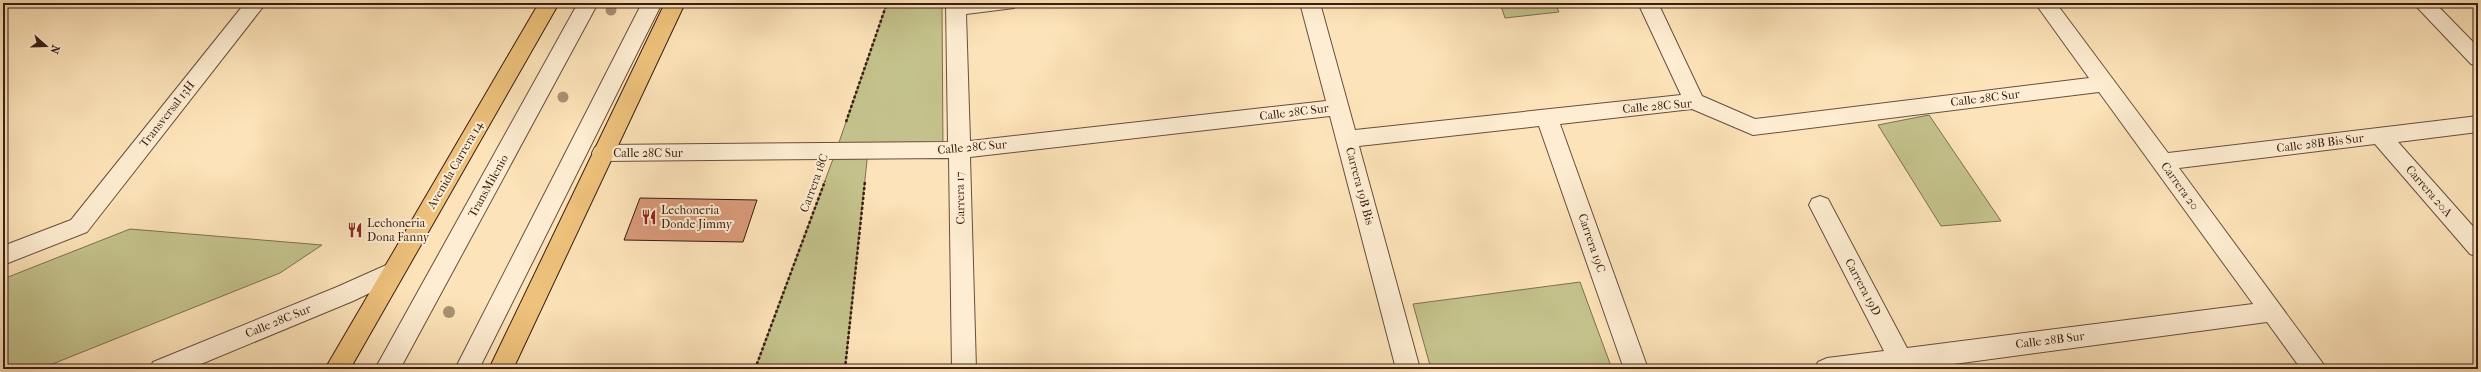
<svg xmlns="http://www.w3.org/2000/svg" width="2481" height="372" font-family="'IM FELL French Canon',serif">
<rect width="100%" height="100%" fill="#fde3b9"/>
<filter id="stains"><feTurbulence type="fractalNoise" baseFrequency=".005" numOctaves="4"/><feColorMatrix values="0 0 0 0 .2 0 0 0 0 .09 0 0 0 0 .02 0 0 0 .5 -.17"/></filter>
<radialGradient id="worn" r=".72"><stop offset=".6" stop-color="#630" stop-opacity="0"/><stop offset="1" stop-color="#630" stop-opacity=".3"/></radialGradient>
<g fill="#c4c28c" stroke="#7e7050">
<polygon points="887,3 942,3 943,151 868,151 845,369 755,369 836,151"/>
<polygon points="1500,3 1555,3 1559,12 1505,18"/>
<polygon points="1929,115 2001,221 1941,226 1878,125"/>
<polygon points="130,229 322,245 280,273 40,369 3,369 3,279"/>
<polygon points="1580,282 1612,369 1431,369 1413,304"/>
</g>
<polygon fill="#da9979" stroke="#381d14" points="640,198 757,200 743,242 624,240"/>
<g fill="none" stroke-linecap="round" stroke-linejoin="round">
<defs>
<g id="lane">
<polygon points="578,3 598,3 400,369 375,369"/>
<polygon points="642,3 662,3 479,369 455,369"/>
</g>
<g id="street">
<polygon points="245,3 266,3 87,232 3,265 3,246 71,220"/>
<polygon points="946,3 1017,3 1014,8 966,14 970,141 1326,101 1300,3 1320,3 1355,130 1681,95 1638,3 1658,3 1702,96 1755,119 2089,78 2035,3 2056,3 2168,153 2478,116 2478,132 2398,142 2478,232 2478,257 2470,254 2375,144 2179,168 2327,369 2301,369 2267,322 1917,369 1815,369 1818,362 1827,358 1884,351 1809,205 1812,199 1820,196 1828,199 1907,348 2253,304 2099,92 1753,135 1692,109 1560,124 1648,369 1624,369 1539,126 1359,146 1420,369 1396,369 1330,116 970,157 976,369 952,369 949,158 603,161 595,159 592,153 595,147 603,145 948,142"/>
<polygon points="2413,3 2435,3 2478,47 2478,66 2471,64"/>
<polygon points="393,262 401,264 405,271 401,278 353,301 189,369 150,369 153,362 337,287"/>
</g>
<g id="primary">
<polygon points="539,3 559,3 350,369 325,369"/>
<polygon points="665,3 685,3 513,369 489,369"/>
</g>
</defs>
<use href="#lane" stroke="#694e3d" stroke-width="2"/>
<use href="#street" stroke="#694e3d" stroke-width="2"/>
<use href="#primary" stroke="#381d14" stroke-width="2"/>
<g stroke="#381d14" stroke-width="2.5" stroke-dasharray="3 2" stroke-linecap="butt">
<polyline points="846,122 887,3"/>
<polyline points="755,369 825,181"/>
<polyline points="845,369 865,181"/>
</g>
<use href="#lane" fill="#feedd2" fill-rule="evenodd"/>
<use href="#street" fill="#feedd2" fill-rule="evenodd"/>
<use href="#primary" fill="#eec27c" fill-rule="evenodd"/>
</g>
<g fill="#a89272">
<circle cx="611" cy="10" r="5.5"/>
<circle cx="563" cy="97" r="5.5"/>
<circle cx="449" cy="312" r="6"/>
</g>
<defs>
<symbol id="restaurant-bare" viewBox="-9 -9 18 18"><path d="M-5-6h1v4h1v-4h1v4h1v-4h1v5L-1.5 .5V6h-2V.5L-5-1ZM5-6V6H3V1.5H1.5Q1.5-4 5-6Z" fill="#8f2418" stroke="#feedd2" stroke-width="2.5" paint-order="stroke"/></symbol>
</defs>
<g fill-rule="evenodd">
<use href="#restaurant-bare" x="638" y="206" width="22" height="22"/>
<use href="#restaurant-bare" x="344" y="219" width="22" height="22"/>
</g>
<g text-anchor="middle" stroke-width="4" stroke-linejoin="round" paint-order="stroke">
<g font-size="12" fill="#381d14" stroke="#feedd2">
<text transform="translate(1985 98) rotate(-7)" y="4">Calle 28C Sur</text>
<text transform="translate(1657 106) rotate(-5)" y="4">Calle 28C Sur</text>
<text transform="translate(1294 112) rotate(-7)" y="4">Calle 28C Sur</text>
<text transform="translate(167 114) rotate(-52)" y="4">Transversal 13H</text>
<text transform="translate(2320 143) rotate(-7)" y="4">Calle 28B Bis Sur</text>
<text transform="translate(972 147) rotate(-5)" y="4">Calle 28C Sur</text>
<text x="648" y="157">Calle 28C Sur</text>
<text transform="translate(455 165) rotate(-60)" y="4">Avenida Carrera 14</text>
<text transform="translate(814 183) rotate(-70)" y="4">Carrera 18C</text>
<text transform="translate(488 186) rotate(-61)" y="4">TransMilenio</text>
<text transform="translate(1360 186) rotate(75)" y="4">Carrera 19B Bis</text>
<text transform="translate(2180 186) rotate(54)" y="4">Carrera 20</text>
<text transform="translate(2429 191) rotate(49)" y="4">Carrera 20A</text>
<text transform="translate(960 198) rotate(-91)" y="4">Carrera 17</text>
<text transform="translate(1592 243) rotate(71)" y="4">Carrera 19C</text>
<text transform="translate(1863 287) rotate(62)" y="4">Carrera 19D</text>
<text transform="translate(278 321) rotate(-22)" y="4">Calle 28C Sur</text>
<text transform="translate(2050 340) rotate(-7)" y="4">Calle 28B Sur</text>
</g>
<g font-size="12" fill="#381d14" stroke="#feedd2" text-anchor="start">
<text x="661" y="214">Lechoneria<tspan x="661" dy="14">Donde Jimmy</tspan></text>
<text x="367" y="227">Lechoneria<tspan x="367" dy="14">Dona Fanny</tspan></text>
</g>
</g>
<rect width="2481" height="372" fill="none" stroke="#fde3b9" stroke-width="16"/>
<rect x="4" y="4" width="2473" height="364" fill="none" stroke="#381d14" stroke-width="2"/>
<rect x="8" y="8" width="2465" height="356" fill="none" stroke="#381d14"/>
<g transform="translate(46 46) rotate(110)" stroke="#feedd2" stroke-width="3" paint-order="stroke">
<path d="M0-3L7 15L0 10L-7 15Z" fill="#381d14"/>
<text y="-6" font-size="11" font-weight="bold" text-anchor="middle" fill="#381d14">N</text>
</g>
<rect width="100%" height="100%" filter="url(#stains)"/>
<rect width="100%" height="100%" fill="url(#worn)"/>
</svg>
